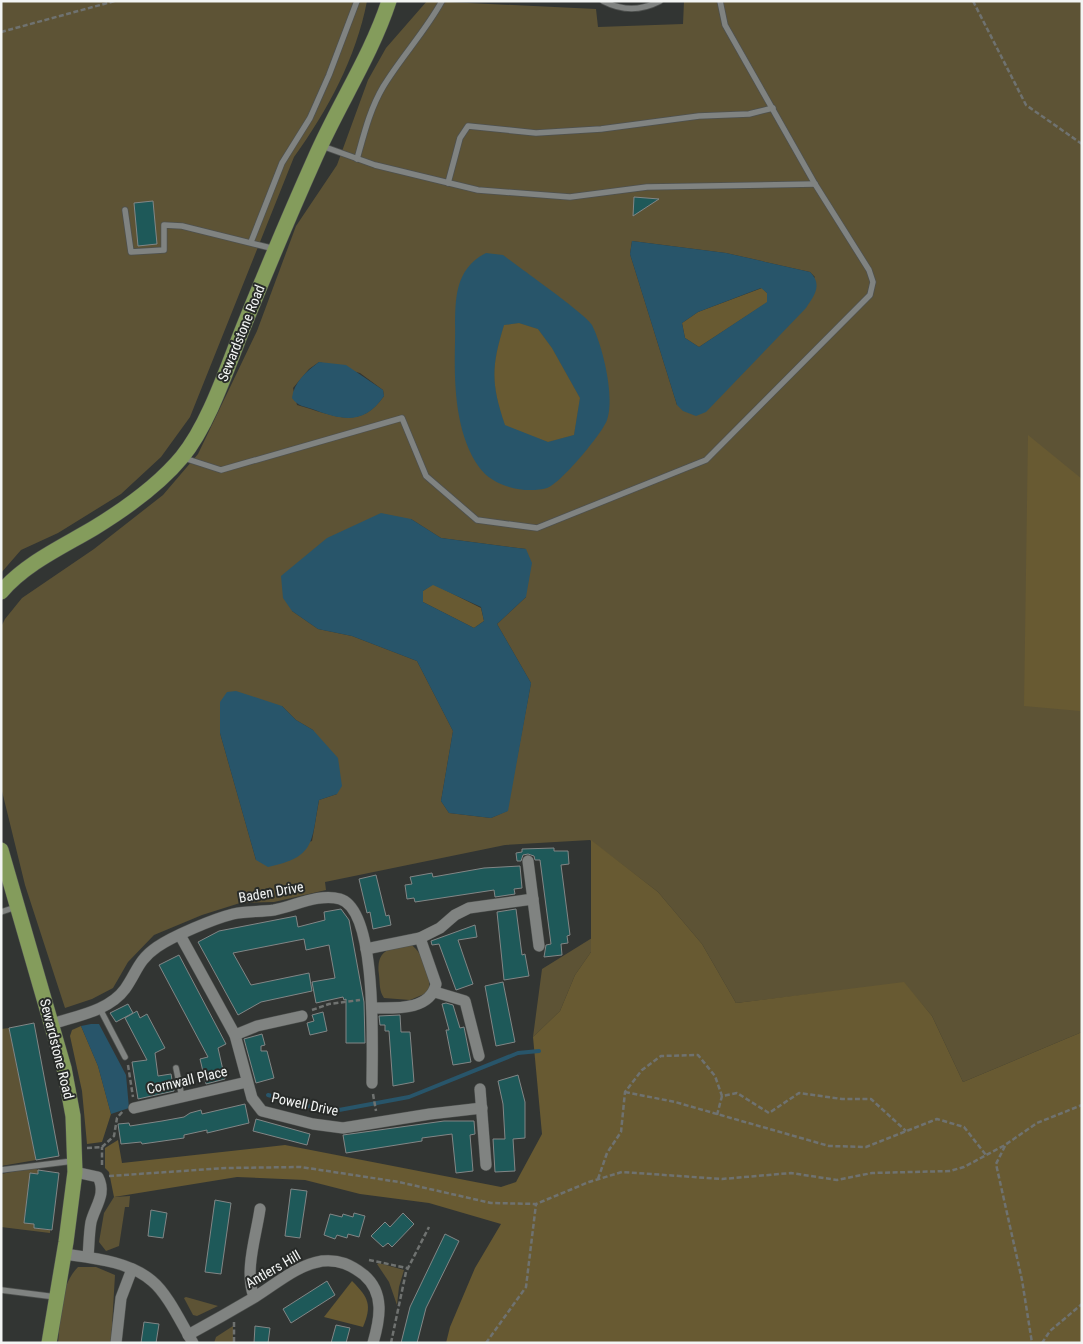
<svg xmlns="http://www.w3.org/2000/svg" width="1083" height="1344" font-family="'Roboto Condensed',sans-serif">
<rect width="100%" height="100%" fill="#323533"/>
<g fill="#5d5335" fill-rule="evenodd">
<path d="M1 1H367C356 58 328 110 294 157L190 417 161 457 121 494 58 533 21 550 1 573Z"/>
<path d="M427 1 596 9 598 27 683 24 684 1H1082V1032L963 1082 932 1016 904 983 736 1003 702 944 658 892 590 840 505 845 325 882 326 890 274 902 240 903 202 915 154 935 128 962 113 988 92 999 65 1008 25 885 1 787V627L5 619 22 598 94 549 163 495 198 454 257 331 296 226 337 165 368 80 386 48ZM632 241 726 253 810 272 815 277 677 405 630 254ZM319 362 360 373 383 390 384 396C359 432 331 414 297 405L293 388 309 369ZM411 519 441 538 526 549V597L497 624 531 683 507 811 491 818 449 813 441 801 453 731 417 661 352 636 318 629 292 611ZM282 706 296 720 313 730 337 794 319 800 312 841 256 860 220 733Z"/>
<polygon points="592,938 591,952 575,975 560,1011 533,1037 542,969"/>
<path d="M409 944C422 948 432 980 429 992L410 1000 384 998C379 991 380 984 379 975 376 950 388 949 409 944Z"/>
<polygon points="9,1028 36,1160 1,1166 1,1029"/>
<polygon points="31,1168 40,1170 40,1174 30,1173 24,1222 34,1224 34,1228 50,1230 50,1233 1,1227 1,1174"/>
<polygon points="130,1196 129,1207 125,1207 119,1246 106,1251 99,1242 104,1213 114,1197"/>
<polygon points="379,1263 404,1270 399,1287 397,1305 389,1282 377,1264"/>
<path d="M78 1267H96L115 1275 111 1343H58C61 1318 59 1286 78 1267Z"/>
<polygon points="186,1297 218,1306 197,1316 193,1315 184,1298"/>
<polygon points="233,1326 233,1343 214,1343 216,1337"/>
</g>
<g fill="#685a32">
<polygon points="762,288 767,293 768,302 699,347 685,338 682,323 698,312"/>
<path d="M519 323 538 329 552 348 580 398 574 435 548 442 505 426C491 384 491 367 504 325Z"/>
<polygon points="1028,435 1082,479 1080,711 1024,706"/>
<polygon points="433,584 481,608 484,621 474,628 423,602 423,591"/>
<polygon points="591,840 658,892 702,944 736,1003 904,982 932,1016 963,1082 1082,1032 1082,1343 446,1343 450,1327 475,1268 501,1224 429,1203 360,1194 305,1180 237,1177 114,1197 109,1172 105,1168 105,1148 118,1140 122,1163 285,1145 501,1187 516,1182 542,1134 533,1037 560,1011 575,975 591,952"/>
<polygon points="81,1026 98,1066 111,1114 102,1142 87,1144 82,1091 70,1036 72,1030"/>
<path d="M352 1281C369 1298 372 1305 363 1327L324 1317Z"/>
</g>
<g fill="#28556a" fill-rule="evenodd">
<path d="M632 241 726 253 810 272C823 285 814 296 806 308L706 412 696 416 683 411 677 405 630 254ZM761 288 767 293V302L699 347 685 338 682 323 698 312Z"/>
<path d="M486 253 503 255C517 266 587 315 592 325 603 347 615 397 607 420 602 434 560 484 547 488 525 494 493 487 479 467 455 433 454 383 455 343 456 309 450 271 486 253ZM519 323 538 329 552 348 580 398 574 435 548 442 505 425C491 384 491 367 504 325Z"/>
<path d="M319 362 346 365 383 390 384 396C365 424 344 421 315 410 305 406 298 407 292 398 294 382 306 372 319 362Z"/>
<path d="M381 513 411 519 441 538 526 549 532 563 526 597 497 624 531 683 508 811 491 818 449 813 441 801 453 731 417 661 352 636 318 629 292 611 283 598 281 576 327 538ZM433 585 481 607 484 621 474 628 423 602V591Z"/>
<path d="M236 691 282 706 296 720 313 730 338 758 342 786 337 794 319 800C311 842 316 857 268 867L256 860 220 733V702L227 692Z"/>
<polygon points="91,1024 99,1024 126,1075 129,1108 111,1114 98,1066 81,1026"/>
</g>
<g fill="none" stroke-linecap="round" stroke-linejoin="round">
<polyline stroke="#28556a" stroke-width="4" points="268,1095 307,1106 339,1110 409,1097 518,1053 539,1051"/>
</g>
<g fill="#1e5959" stroke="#828686">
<polygon points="634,197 659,199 633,216"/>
<polygon points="153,201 157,244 138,246 134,203"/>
<polygon points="554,848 554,851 568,851 569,864 561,865 570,935 567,936 568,943 561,944 562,955 544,957 546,945 551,944 540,860 535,860 534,856 528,854 523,855 521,861 517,861 516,853 522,852 522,849"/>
<polygon points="520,866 522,888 514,889 515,894 495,897 494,890 415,902 414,898 407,899 405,885 412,884 410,877 432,873 433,877 484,868"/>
<polygon points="376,875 386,916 389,915 391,925 373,929 370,912 367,913 359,879"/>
<polygon points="341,909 349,920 364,1002 365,1043 346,1043 346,999 344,1000 343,997 316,1003 312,982 335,978 329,945 306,950 304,939 233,953 251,985 309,973 312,991 261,1002 238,1015 198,942 219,931 296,916 298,927 325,920 324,912"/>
<polygon points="516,909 522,955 525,954 529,976 504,980 497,912"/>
<polygon points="475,925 477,937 458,940 473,984 456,990 439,944 432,945 431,941"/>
<polygon points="179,955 226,1044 218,1048 225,1079 206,1084 200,1059 208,1057 159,965"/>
<polygon points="503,982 515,1042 496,1046 485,986"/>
<polygon points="446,1003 453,1005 460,1028 464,1027 471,1062 453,1065 446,1030 449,1030 442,1004"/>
<polygon points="128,1004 133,1013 116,1022 110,1013"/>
<polygon points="137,1011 140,1018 147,1014 165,1048 155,1053 158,1076 171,1074 174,1091 138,1099 132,1062 147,1060 125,1018"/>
<polygon points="323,1012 327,1031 310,1035 307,1023 314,1021 312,1015"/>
<polygon points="400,1015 401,1032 410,1032 414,1082 393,1086 389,1031 385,1031 385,1025 380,1025 379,1016"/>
<polygon points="34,1023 59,1156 36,1160 9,1028"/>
<polygon points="262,1034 265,1045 261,1046 261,1051 267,1051 274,1078 256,1083 244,1039"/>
<polygon points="518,1075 525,1102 525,1138 513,1139 515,1171 495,1172 493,1139 505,1139 503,1104 498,1081"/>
<polygon points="245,1104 249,1123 207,1133 207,1130 184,1135 184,1138 142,1144 141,1142 121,1144 118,1124 129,1123 130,1126 162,1121 184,1117 190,1113 201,1110 202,1114"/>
<polygon points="256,1119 310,1134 307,1145 253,1131"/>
<polygon points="444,1121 474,1121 475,1134 470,1135 473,1171 456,1173 452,1134 422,1138 422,1141 346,1153 343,1135"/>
<polygon points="38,1170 59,1173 52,1230 34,1228 34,1224 24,1223 30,1173 38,1174"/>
<polygon points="291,1189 307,1191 300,1238 285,1236"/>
<polygon points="215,1200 231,1203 221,1274 205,1272"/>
<polygon points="151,1210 167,1213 163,1238 148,1236"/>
<polygon points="354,1213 365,1216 359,1237 348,1234 347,1238 337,1235 335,1239 324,1235 330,1214 342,1217 343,1214 353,1217"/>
<polygon points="403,1213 414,1224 392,1247 388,1243 383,1247 371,1236 385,1222 390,1227"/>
<polygon points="445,1234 459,1241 426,1308 417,1343 401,1343 410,1307"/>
<polygon points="327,1281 335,1295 291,1323 283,1309"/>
<polygon points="144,1322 159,1324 156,1343 141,1343"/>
<polygon points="336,1325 350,1328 346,1343 331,1343"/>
<polygon points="255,1326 270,1328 268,1343 254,1343"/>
</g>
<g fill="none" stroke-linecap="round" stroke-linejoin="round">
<defs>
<g id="lane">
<path d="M603 1C623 11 640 11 660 1"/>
<polyline points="322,146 375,165 478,190 570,197 647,187 815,184"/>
<path d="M357 159C364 134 370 109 383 87 401 57 425 32 442 1"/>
<polyline points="448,183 460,138 468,126 536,133 601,129 699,116 749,114 773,108"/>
<polyline points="125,210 131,252 164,250 164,225 182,226 275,249"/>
<polyline points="251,242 282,163 310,118 329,75 357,1"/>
<polyline points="184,458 221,470 402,418 426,476 477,520 537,528 706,460 870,295 873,282 869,270 815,184 725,25 720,1"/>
<polyline points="1,912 16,907"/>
<polyline points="100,1009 125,1057"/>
<polyline points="176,1068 182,1097"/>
<polyline points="1,1170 73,1161"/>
<polyline points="1,1290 56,1297"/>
</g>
<g id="street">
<polyline points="528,861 539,946"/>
<polyline points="180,935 235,1035 252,1098 262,1111 313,1124 343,1128 430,1114 482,1108"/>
<polyline points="366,949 420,938 440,928 455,915 469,908 533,899"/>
<polyline points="435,992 465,1001 479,1056"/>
<path d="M372 1008C395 1008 430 1011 436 984L420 938"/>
<path d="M52 1024C76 1016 109 1011 125 989 137 972 138 960 157 947 173 936 213 919 233 914 246 911 260 912 274 910 295 906 319 893 340 899 378 910 372 1049 372 1083"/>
<polyline points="235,1035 257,1026 302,1016"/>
<polyline points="480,1089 486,1165"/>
<polyline points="134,1108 247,1082"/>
<path d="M75 1172 98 1177C107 1194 95 1206 91 1222 89 1233 89 1246 88 1257"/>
<path d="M64 1254C92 1258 129 1261 152 1281 168 1294 182 1325 193 1343"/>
<path d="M254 1297C244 1271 256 1237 260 1209"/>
<path d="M188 1335C210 1323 233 1310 255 1297 276 1284 297 1265 322 1261 339 1259 351 1265 364 1275 385 1293 380 1319 373 1343"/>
<polyline points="116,1343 121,1298 132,1269"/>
</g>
<g id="primary">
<path d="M1 592C26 563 62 547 94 528 125 509 158 486 182 457 209 424 227 368 243 328 266 271 290 214 315 158 338 105 371 56 389 1"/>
<polyline points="1,850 64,1068 73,1116 75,1172 66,1242 49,1343"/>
</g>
</defs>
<use href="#lane" stroke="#4e514f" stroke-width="7"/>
<use href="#street" stroke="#4e514f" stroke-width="12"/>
<use href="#primary" stroke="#4e514f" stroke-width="16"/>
<g stroke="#6f7270" stroke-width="2.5" stroke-dasharray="5 2.5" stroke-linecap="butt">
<polyline points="973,1 1026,105 1082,144"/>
<polyline points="1,32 115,1"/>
<polyline points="312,1010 329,1004 360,1000"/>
<polyline points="128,1065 133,1097"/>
<polyline points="625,1092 675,1102 829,1146 866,1147 937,1119 964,1127 986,1155"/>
<polyline points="373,1094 376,1111"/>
<polyline points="717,1115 722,1096"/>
<polyline points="1005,1146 996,1164 1022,1280 1032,1343"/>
<polyline points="87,1148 102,1147 114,1136 117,1118 123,1111"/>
<polyline points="102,1165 102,1147"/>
<polyline points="109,1176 226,1168 301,1167 399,1182 491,1203 536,1204 589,1182 622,1172 722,1179 791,1173 837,1180 872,1173 950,1171 964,1167 1005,1145 1037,1123 1082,1105"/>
<polyline points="598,1179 607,1153 621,1132 625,1092 642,1070 661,1056 698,1055 715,1076 722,1096 737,1093 769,1113 799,1093 842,1099 871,1099 906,1131"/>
<polyline points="369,1260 407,1268"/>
<polyline points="234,1322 234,1343"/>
<polyline points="391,1343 406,1272 429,1227"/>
<polyline points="486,1343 526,1287 536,1204"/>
<polyline points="1042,1343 1050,1331 1082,1304"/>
</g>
<use href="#lane" stroke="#808381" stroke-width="5.5"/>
<use href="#street" stroke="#808381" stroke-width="11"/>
<use href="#primary" stroke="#849c5c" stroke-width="15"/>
</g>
<g text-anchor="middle" stroke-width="4" stroke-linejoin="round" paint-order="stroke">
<g font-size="14" fill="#f3f5f4" stroke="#282b29">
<text transform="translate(241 333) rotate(-68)" y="5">Sewardstone Road</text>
<text transform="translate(271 892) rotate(-10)" y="5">Baden Drive</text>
<text transform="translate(57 1049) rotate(76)" y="5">Sewardstone Road</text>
<text transform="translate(187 1080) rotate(-13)" y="5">Cornwall Place</text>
<text transform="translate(305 1104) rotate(12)" y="5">Powell Drive</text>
<text transform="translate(273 1269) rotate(-30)" y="5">Antlers Hill</text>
</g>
</g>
<rect width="1083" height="1344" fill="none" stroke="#f3f5f4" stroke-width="5"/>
</svg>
